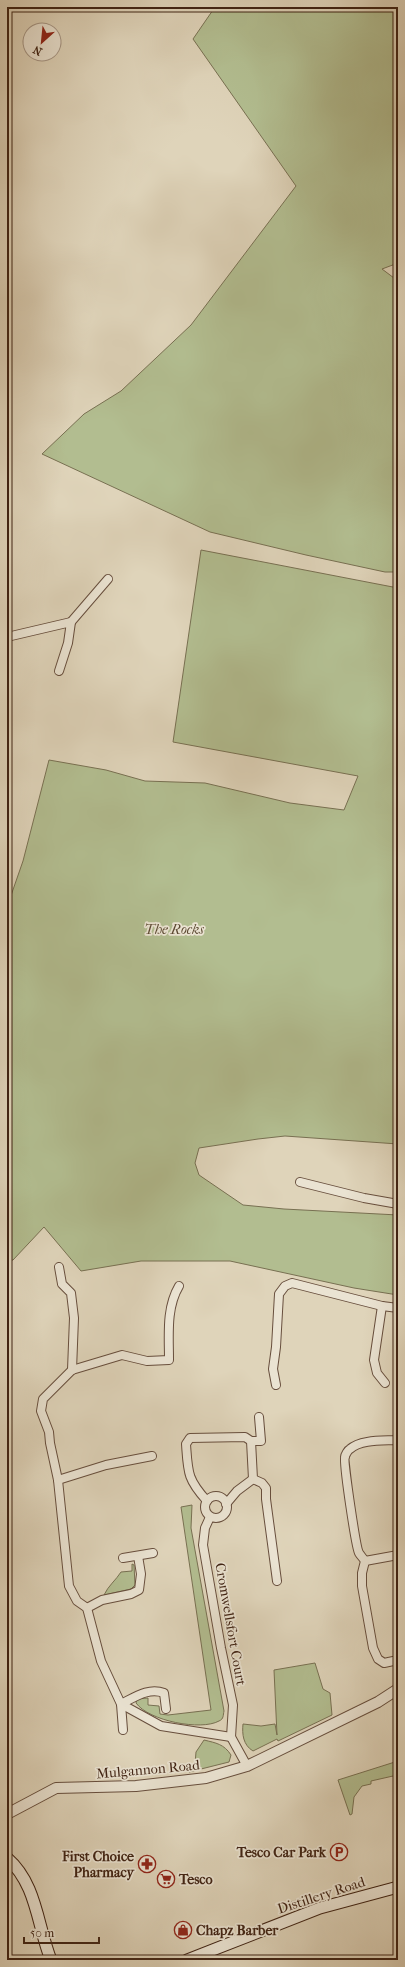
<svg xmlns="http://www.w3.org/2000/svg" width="405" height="1967" font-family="'IM FELL French Canon',serif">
<rect width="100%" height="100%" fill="#dfd4ba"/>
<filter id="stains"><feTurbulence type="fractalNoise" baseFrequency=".005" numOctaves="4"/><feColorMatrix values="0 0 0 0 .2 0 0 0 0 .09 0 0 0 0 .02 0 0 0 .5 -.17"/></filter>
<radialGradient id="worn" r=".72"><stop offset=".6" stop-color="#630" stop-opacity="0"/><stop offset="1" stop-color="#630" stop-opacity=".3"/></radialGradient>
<g fill="#b2bd90" stroke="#787052">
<polygon points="215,7 398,7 398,263 382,269 398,281 398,572 385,572 306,555 210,532 42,454 84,414 121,391 191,325 296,186 193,39"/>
<polygon points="201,550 398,588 398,1144 285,1136 258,1139 199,1148 195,1163 199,1175 243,1205 284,1209 398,1215 398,1295 354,1288 230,1261 141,1261 81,1271 44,1227 13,1260 7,1261 7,907 23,861 49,760 106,770 145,781 205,783 290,803 344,810 358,776 173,742"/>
<path d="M192 1505 191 1528 224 1711C223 1715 224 1719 219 1721 201 1731 149 1721 136 1703L137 1699 148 1698V1705L159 1706 160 1714 168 1715 211 1710 181 1507Z"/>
<path d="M132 1564 134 1565 135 1585 131 1589 104 1595C108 1586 116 1580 121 1572L132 1571Z"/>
<path d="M315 1663 323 1689 330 1693 332 1715 278 1741 277 1739 253 1751C243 1745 242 1734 243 1724L261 1726 275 1724 277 1735 274 1670Z"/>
<path d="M204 1740C216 1743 224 1744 231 1755L229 1762 189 1772 195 1764 196 1752Z"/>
<polygon points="398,1761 398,1780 395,1781 393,1776 371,1781 371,1784 362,1786 354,1797 352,1814 350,1815 338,1780"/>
<polygon points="303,1898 306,1904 284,1912 281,1905"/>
</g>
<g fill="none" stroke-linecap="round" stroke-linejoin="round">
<defs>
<g id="minor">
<polyline points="71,622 108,579"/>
<polyline points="7,637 71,622 68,643 59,671"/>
<polyline points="300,1182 364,1198 398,1204"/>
<polyline points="59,1267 62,1284 71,1293 74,1318 72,1370"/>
<path d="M179 1286C166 1308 169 1335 169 1360L147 1361 122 1355 72 1370 43 1399 41 1411 49 1432 50 1443 58 1480 69 1586 77 1601 87 1608 101 1661 121 1704 161 1726 231 1737"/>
<polyline points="382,1306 374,1360 377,1373 385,1383"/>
<polyline points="276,1385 273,1369 276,1347 279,1294 285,1286 292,1283 382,1306 398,1308"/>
<path d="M398 1440C384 1441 361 1439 350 1449 348 1450 345 1455 345 1457 343 1461 356 1548 359 1553 361 1556 363 1558 365 1561L362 1573V1586L373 1648 378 1659 384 1663 398 1660"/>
<polyline points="251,1441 261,1441 259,1417"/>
<polyline points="58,1480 106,1465 152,1456"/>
<circle cx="216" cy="1507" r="11"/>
<path d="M207 1501C187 1479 188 1472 186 1444L190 1438 245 1437 251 1441 253 1479 262 1483 266 1488V1499L277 1581"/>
<polyline points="226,1504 237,1491 253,1479"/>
<polyline points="210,1517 205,1528 203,1545 221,1648 233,1705 231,1737"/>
<polyline points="123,1558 153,1553"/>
<polyline points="365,1561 398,1555"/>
<polyline points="87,1608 102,1600 131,1594 139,1590 141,1574 138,1556"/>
<path d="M123 1730 121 1704C135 1697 149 1687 164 1693L166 1709"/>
<polyline points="231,1737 247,1766"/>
</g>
<polyline id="tertiary" points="7,1814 56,1788 136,1786 206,1778 247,1766 378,1702 398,1689"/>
<g id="secondary">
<path d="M7 1858C37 1884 37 1925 51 1960"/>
<polyline points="187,1960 320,1908 398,1887"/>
</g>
</defs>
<use href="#minor" stroke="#674e3d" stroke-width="10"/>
<use href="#tertiary" stroke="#674e3d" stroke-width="12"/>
<use href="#secondary" stroke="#3f2213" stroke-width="13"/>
<use href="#minor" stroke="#eae3d2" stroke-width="8"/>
<use href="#tertiary" stroke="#eae3d2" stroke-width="10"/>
<use href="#secondary" stroke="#eae3d2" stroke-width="11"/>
</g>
<defs>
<symbol id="parking-ring" viewBox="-11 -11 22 22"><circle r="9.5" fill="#eae3d2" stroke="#8f2418" stroke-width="1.5"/><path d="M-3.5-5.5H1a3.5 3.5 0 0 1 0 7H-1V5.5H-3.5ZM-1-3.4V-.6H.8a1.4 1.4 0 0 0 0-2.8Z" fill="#8f2418"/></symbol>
<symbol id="pharmacy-ring" viewBox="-11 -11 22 22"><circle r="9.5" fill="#eae3d2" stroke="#8f2418" stroke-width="1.5"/><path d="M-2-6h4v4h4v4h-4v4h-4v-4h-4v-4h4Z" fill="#8f2418"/></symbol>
<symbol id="supermarket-ring" viewBox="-11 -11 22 22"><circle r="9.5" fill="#eae3d2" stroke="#8f2418" stroke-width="1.5"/><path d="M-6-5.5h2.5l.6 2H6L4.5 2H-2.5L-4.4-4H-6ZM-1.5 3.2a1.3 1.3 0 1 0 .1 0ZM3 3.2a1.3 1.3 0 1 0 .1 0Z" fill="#8f2418"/></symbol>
<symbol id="shop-ring" viewBox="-11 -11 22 22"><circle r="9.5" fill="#eae3d2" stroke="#8f2418" stroke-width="1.5"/><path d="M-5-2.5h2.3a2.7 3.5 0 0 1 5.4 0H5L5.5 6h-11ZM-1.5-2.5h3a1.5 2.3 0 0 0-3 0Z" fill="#8f2418"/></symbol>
</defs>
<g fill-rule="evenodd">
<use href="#parking-ring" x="329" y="1842" width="20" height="20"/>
<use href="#pharmacy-ring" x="137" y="1854" width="20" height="20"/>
<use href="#supermarket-ring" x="156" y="1869" width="20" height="20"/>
<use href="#shop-ring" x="173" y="1920" width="20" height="20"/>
</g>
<g text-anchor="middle" stroke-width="3.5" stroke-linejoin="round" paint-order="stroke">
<g font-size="14" font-style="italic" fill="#5c4932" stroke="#eae3d2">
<text x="174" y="934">The Rocks</text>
</g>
<g font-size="14" fill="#3f2213" stroke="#eae3d2">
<text transform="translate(231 1624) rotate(80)" y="5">Cromwellsfort Court</text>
<text transform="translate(148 1769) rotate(-5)" y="5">Mulgannon Road</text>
<text transform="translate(321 1895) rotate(-18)" y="5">Distillery Road</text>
</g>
<g font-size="14" font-weight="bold" fill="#3f2213" stroke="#eae3d2" text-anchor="end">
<text x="326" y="1857">Tesco Car Park</text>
<text x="134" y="1861">First Choice<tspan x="134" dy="16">Pharmacy</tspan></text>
<text x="179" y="1884" text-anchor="start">Tesco</text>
<text x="196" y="1935" text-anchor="start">Chapz Barber</text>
</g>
</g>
<rect width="405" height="1967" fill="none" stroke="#dfd4ba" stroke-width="24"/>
<rect x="8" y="8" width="389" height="1951" fill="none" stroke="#3f2213" stroke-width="2"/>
<rect x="12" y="12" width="381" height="1943" fill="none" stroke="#3f2213"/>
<g transform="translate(42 42) rotate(207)"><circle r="19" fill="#eae3d2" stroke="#a69686"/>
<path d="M0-3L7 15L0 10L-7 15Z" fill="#8f2418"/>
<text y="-6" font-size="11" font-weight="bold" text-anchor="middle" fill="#3f2213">N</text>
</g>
<path d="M24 1937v6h75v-6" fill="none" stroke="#3f2213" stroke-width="2"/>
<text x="30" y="1937" font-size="12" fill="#3f2213" stroke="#eae3d2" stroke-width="3" paint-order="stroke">50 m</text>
<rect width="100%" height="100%" filter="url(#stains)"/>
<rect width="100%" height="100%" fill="url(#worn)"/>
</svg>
